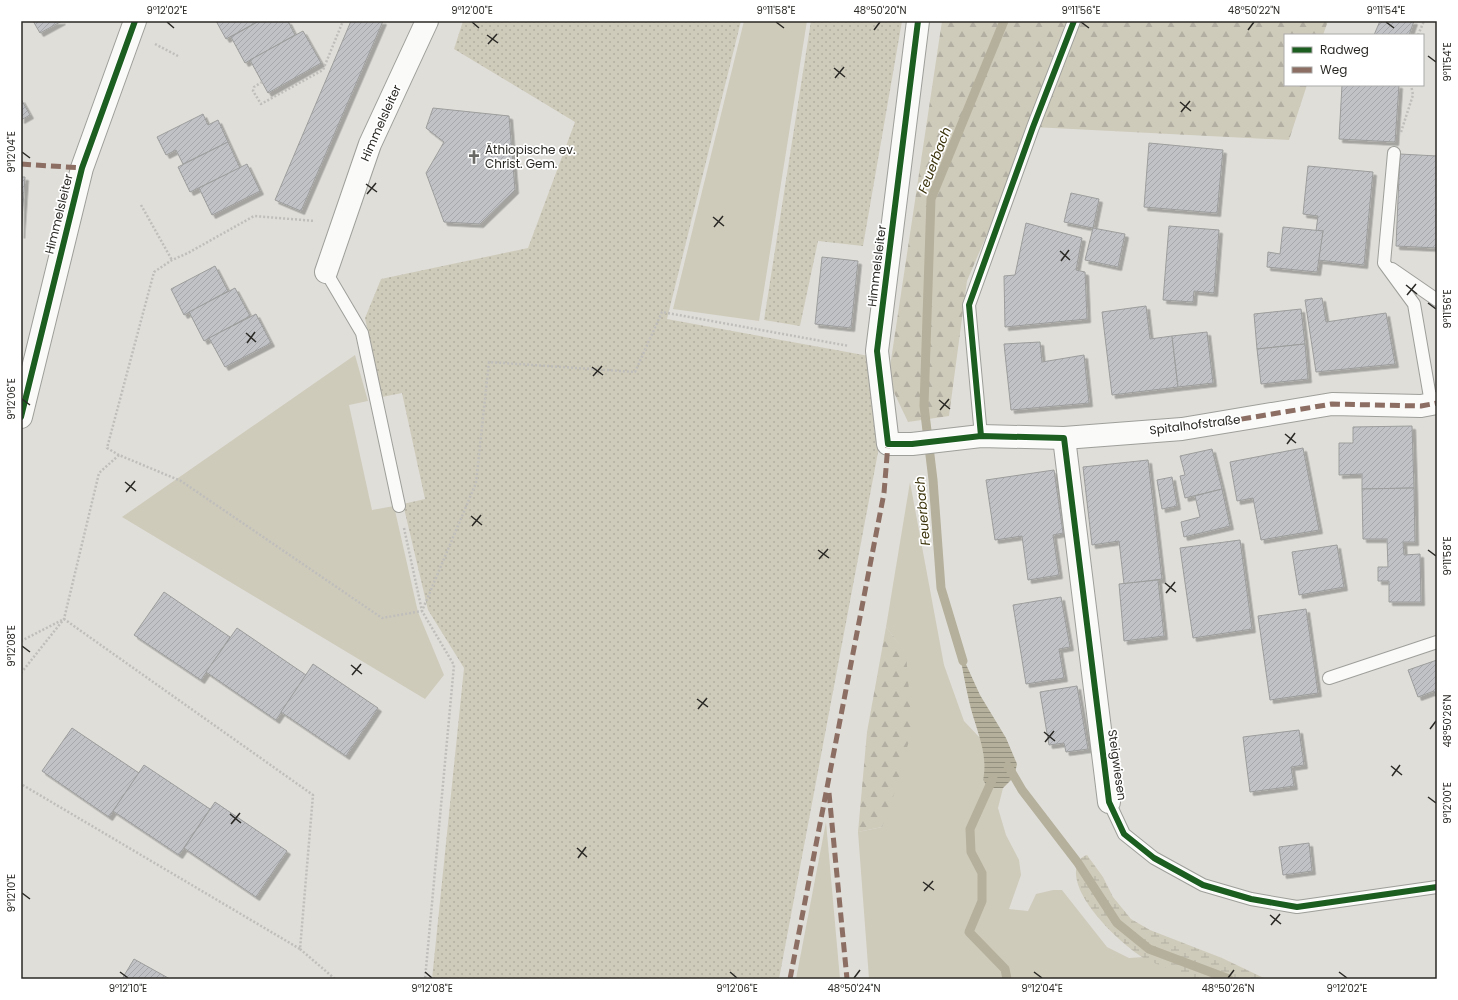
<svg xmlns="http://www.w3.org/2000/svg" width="1458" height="1000" font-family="Poppins,sans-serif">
<defs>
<pattern id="forest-firs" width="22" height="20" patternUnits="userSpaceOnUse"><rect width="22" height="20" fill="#cfcbbb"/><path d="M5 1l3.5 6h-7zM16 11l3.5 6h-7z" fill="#b2aea1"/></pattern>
<pattern id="wetland-marsh" width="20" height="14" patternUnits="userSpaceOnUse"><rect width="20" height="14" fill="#cfcbbb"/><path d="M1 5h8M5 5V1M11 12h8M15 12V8" fill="none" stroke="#b2aea1"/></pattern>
<pattern id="garden-dots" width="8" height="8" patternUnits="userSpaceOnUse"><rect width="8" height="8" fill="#cfcbbb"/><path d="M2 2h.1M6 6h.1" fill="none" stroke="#b2aea1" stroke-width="1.8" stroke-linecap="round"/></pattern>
<pattern id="water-rules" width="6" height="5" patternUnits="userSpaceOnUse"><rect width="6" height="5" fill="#b5b09b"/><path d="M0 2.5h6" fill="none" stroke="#938f7e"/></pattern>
<pattern id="building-hatch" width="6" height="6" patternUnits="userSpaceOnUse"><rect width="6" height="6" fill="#c1c2c6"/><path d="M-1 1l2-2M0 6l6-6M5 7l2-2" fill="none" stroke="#a6a7aa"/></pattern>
<filter id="shadow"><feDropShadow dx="3.5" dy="3.5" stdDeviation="0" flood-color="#0004"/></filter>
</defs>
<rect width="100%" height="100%" fill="#dfded9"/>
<g fill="#cfcbbb">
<polygon points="744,21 807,21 759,321 673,309"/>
<polygon points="355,355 368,401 349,405 372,510 394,506 418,612 444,675 425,699 122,517"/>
<polygon points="910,482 944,665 964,721 981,739 986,767 983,780 988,788 1003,788 998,808 1006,835 1019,860 1021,875 1009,909 1028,911 1036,894 1053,890 1062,890 1107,947 1129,958 1143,957 1200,979 869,979 858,832 882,827 906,654 886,627"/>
<polygon points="826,822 840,979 796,979"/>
</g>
<g fill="url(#forest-firs)">
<polygon points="942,21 1328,21 1323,35 1285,35 1285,85 1307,85 1289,140 1033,127 967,281 949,416 908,422 888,380"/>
<polygon points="886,627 906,653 912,729 897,786 882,827 858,832 867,732"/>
</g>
<path fill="url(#wetland-marsh)" d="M1087 855 1103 877 1113 897 1131 919 1150 930 1222 958 1266 979C1249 979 1213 982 1199 979 1188 976 1152 963 1142 957 1119 942 1068 895 1077 865 1079 860 1081 857 1087 855Z"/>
<g fill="url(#garden-dots)">
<polygon points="463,21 741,21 667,319 869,356 879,447 779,979 432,979 464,668 428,610 403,504 425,499 402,393 382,397 365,318 381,279 528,248 575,122 454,49"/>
<polygon points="811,21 902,21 863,246 818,241 800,326 764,320"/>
</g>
<path fill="url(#water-rules)" d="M959 649 980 695 1006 738 1017 764 1014 777 1003 788H988L983 780C989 753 975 728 969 701 965 684 962 666 959 649Z"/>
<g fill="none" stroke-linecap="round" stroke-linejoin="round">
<g stroke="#b5b09b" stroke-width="9">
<polyline points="963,661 941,588 933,480 924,406 931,199 1004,21"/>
<polyline points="1008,766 1022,790 1078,863 1117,923 1149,949 1229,979"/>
<polyline points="993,778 970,829 971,852 982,873 982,901 969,932 1005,969 1007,979"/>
</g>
</g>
<g fill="url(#building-hatch)" stroke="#9c9d9c" filter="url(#shadow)">
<polygon points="33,21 62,21 40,33"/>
<polygon points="216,21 259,21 226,39"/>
<polygon points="259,21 288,21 295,35 245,63 231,37"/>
<polygon points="351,21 383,21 301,211 275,200"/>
<polygon points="1380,21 1414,21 1409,35 1374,35"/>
<polygon points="303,31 321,63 268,93 250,60"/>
<polygon points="1342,85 1399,85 1395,142 1339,139"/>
<polygon points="21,99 30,115 21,120"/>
<polygon points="433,108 509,116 515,190 480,224 444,222 426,173 444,142 426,128"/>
<polygon points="203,114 208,125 218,120 228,142 183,164 176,150 166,155 157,137"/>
<polygon points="228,142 240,168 190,192 178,167"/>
<polygon points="1149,143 1223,150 1217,213 1144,207"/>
<polygon points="1400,154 1437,156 1437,248 1396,246"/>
<polygon points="247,164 260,191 212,215 199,188"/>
<polygon points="1308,166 1373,172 1364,265 1318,260 1323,231 1316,231 1318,216 1303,214"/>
<polygon points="21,177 25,177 21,235"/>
<polygon points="1071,193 1099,199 1093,228 1064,222"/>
<polygon points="1026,223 1082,238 1076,270 1085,272 1087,319 1005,327 1004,276 1015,275"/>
<polygon points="1169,226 1219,230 1214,293 1194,291 1193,302 1163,300"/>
<polygon points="1283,227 1323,231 1317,272 1267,267 1268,252 1280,254"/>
<polygon points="1093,228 1125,234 1118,267 1085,260"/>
<polygon points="822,257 858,261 851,328 815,324"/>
<polygon points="215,266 228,291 184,315 171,289"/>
<polygon points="235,288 250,316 204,341 189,312"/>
<polygon points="1322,298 1326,322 1386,313 1395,364 1316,372 1305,300"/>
<polygon points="1146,306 1150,339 1172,336 1178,387 1112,395 1102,312"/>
<polygon points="1301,309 1305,344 1257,349 1254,314"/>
<polygon points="256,314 271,343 225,367 209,338"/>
<polygon points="1207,332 1213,383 1178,387 1172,336"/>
<polygon points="1040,342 1042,362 1084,355 1089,403 1011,410 1004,344"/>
<polygon points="1305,344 1308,379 1261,384 1257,349"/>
<polygon points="1412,426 1414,488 1362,489 1362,474 1339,475 1339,443 1353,443 1353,427"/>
<polygon points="1303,448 1319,530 1261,540 1253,498 1237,501 1230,462"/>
<polygon points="1212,449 1222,489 1185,498 1180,476 1185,475 1180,456"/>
<polygon points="1148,460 1162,579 1124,584 1119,541 1092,545 1083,467"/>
<polygon points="1054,470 1063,533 1053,535 1059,575 1028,580 1022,536 995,540 986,480"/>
<polygon points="1172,477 1177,506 1162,509 1157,480"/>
<polygon points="1414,488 1415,542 1403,542 1404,555 1420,554 1421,602 1389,602 1389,581 1378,581 1378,567 1388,567 1387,539 1363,539 1362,489"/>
<polygon points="1222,489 1230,526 1184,537 1181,522 1200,517 1195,496"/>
<polygon points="1240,540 1252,629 1193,638 1180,548"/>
<polygon points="1337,545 1344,587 1299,595 1292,552"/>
<polygon points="1158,580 1164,636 1124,641 1119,584"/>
<polygon points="164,592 230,637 201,680 134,635"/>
<polygon points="1061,597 1070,647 1059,649 1064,678 1026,684 1013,605"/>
<polygon points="1306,609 1318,693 1270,700 1258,616"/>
<polygon points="237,628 306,675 276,720 206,672"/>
<polygon points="1437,660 1437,699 1434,691 1418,697 1408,670"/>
<polygon points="313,664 378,708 346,756 281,712"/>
<polygon points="1077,686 1088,749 1066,752 1064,743 1049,745 1040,692"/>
<polygon points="72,728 139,773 109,817 42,771"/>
<polygon points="1299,730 1304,765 1291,767 1294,786 1250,792 1243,737"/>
<polygon points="144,765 210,809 179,855 113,811"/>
<polygon points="215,802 287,851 256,897 184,848"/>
<polygon points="1309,843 1312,871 1283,875 1279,847"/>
<polygon points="134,959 170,979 122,979"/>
</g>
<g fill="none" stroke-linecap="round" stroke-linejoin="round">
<defs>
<g id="lane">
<polyline points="1394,153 1384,263 1414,304 1431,403"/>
<polyline points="1392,269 1437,300"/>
<polyline points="326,272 362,333 399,506"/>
<polyline points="981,436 969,305 1033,127 1074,21"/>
<polyline points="1329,678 1437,642"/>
<polyline points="1109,802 1124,834 1154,858 1203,885 1251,899 1297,907 1437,887"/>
</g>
<g id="street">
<polyline points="918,21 877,351 888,444 912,444 981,436 1064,438 1182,429 1332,404 1421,406 1437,403"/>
<polyline points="326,272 370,144 427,21"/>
<polyline points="21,417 82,168 135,21"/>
<polyline points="1064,438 1109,802"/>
</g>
</defs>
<use href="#lane" stroke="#9e9e9a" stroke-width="14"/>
<use href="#street" stroke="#9e9e9a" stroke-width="24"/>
<g stroke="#bfbebb" stroke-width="2.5" stroke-dasharray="2 2" stroke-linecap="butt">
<polyline points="1418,35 1424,21"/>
<polyline points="155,44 178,56"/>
<polyline points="262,82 254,87 253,91 261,104 323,70 343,21"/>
<polyline points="1401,132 1413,95 1411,85"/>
<polyline points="141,205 172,260"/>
<polyline points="119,455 107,448 154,272 172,260 188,253 254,216 315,221"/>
<polyline points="404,528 422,611 454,665 425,979"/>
<polyline points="21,641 64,619 313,795 300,949 21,784"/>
<polyline points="21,673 64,619 99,473 119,455 181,481 382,618 422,611 476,483 489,362 635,372 662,312 849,346"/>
<polyline points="300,949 335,979"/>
</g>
<use href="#lane" stroke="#fafaf9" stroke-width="12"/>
<use href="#street" stroke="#fafaf9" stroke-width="22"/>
<g stroke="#8d6e63" stroke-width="5" stroke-dasharray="10 5" stroke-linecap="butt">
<polyline points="21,164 82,168"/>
<polyline points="1182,429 1332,404 1421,406 1437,403"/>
<polyline points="829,793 847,979"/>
<polyline points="790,979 884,493 888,444"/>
</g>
<defs>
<g id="cycleway">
<polyline points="918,21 877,351 888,444 912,444 981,436 1064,438 1109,802 1124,834 1154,858 1203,885 1251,899 1297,907 1437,887"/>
<polyline points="21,417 82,168 135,21"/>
<polyline points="981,436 969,305 1033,127 1074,21"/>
</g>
</defs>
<use href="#cycleway" stroke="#fff" stroke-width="8"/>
<use href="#cycleway" stroke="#1b5e20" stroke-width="6"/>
</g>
<path fill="none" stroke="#2a2925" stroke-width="1.5" d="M167 22 174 28M472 22 479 28M776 22 784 28M1081 22 1089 28M1386 22 1394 28M874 30 880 22M1248 30 1254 22M487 35 498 43M488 44 497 34M1428 56 1436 62M834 68 845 77M835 78 844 67M1180 102 1191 111M1181 112 1190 101M22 152 30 158M366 184 377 192M367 194 376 183M713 217 724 226M714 227 723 216M1060 251 1070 260M1061 261 1069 250M1406 285 1417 294M1407 295 1416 284M1428 303 1436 309M246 333 256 342M247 343 255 332M592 367 603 375M593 376 602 366M22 399 30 405M939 400 950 409M940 410 949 399M1285 434 1296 443M1287 444 1295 433M125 482 136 491M126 492 135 481M471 516 482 525M472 526 481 515M818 550 829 558M1428 550 1436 556M819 559 828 549M1165 583 1176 592M1166 593 1175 582M22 646 30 652M351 665 362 674M352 675 361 664M697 699 708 707M698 709 707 698M1430 729 1436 721M1044 732 1055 741M1045 742 1054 731M1391 766 1402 775M1392 776 1400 765M1428 797 1436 803M230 814 241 823M231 824 240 813M577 848 587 857M578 858 586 847M923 882 934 890M924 891 933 881M22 893 30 899M1270 915 1281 924M1271 925 1280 914M120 972 128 978M425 972 432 978M730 972 737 978M1034 972 1042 978M1339 972 1347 978M854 978 860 970M1228 978 1234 970"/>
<defs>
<symbol id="church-bare" viewBox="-9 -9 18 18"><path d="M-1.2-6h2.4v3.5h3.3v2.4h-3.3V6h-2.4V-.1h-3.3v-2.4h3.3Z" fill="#696864" stroke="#fff" stroke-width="2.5" paint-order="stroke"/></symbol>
</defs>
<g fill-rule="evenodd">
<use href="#church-bare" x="464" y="147" width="20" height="20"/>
</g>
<g text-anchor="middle" stroke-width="3.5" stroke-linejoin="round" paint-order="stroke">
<g font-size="12" fill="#2a2925" stroke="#fff">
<text transform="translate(381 123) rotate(-66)" y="4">Himmelsleiter</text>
<text transform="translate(59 214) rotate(-76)" y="4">Himmelsleiter</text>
<text transform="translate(877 266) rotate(-83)" y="4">Himmelsleiter</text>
<text transform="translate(1195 425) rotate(-7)" y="4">Spitalhofstraße</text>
<text transform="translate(1117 765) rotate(82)" y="4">Steigwiesen</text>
</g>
<g font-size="12" fill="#2a2925" stroke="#fff" text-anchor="start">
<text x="485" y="154">Äthiopische ev.<tspan x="485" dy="14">Christ. Gem.</tspan></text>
</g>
<g font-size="13" font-style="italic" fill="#3a320a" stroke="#fff">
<text transform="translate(934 160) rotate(-69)" y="5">Feuerbach</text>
<text transform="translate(922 511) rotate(-95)" y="5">Feuerbach</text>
</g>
</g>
<rect width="1458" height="1000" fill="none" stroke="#ffffff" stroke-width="44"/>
<rect x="1284" y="34" width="140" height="52" fill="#ffffff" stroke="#aaa9a8"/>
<rect x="1292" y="47" width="20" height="6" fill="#1b5e20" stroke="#aaa9a8"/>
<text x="1320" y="54" font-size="12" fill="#2a2925">Radweg</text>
<rect x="1292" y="67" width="20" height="6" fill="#8d6e63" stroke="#aaa9a8"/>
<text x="1320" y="74" font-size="12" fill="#2a2925">Weg</text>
<rect x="22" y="22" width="1414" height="956" fill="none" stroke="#2a2925" stroke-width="1.5"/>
<g font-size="10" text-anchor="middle" fill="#2a2925">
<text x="167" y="14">9°12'02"E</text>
<text x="472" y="14">9°12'00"E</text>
<text x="776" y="14">9°11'58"E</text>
<text x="880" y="14">48°50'20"N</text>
<text x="1081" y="14">9°11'56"E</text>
<text x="1254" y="14">48°50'22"N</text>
<text x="1386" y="14">9°11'54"E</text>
<text transform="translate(1447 62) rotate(-90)" y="4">9°11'54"E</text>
<text transform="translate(11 152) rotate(-90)" y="4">9°12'04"E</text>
<text transform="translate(1447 309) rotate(-90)" y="4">9°11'56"E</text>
<text transform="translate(11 399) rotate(-90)" y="4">9°12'06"E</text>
<text transform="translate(1447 556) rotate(-90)" y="4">9°11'58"E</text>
<text transform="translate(11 646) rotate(-90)" y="4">9°12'08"E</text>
<text transform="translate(1447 721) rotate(-90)" y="4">48°50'26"N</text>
<text transform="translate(1447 803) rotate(-90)" y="4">9°12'00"E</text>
<text transform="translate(11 893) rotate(-90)" y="4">9°12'10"E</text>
<text x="128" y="992">9°12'10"E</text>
<text x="432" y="992">9°12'08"E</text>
<text x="737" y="992">9°12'06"E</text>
<text x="854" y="992">48°50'24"N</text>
<text x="1042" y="992">9°12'04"E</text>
<text x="1228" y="992">48°50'26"N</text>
<text x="1347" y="992">9°12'02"E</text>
</g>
</svg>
